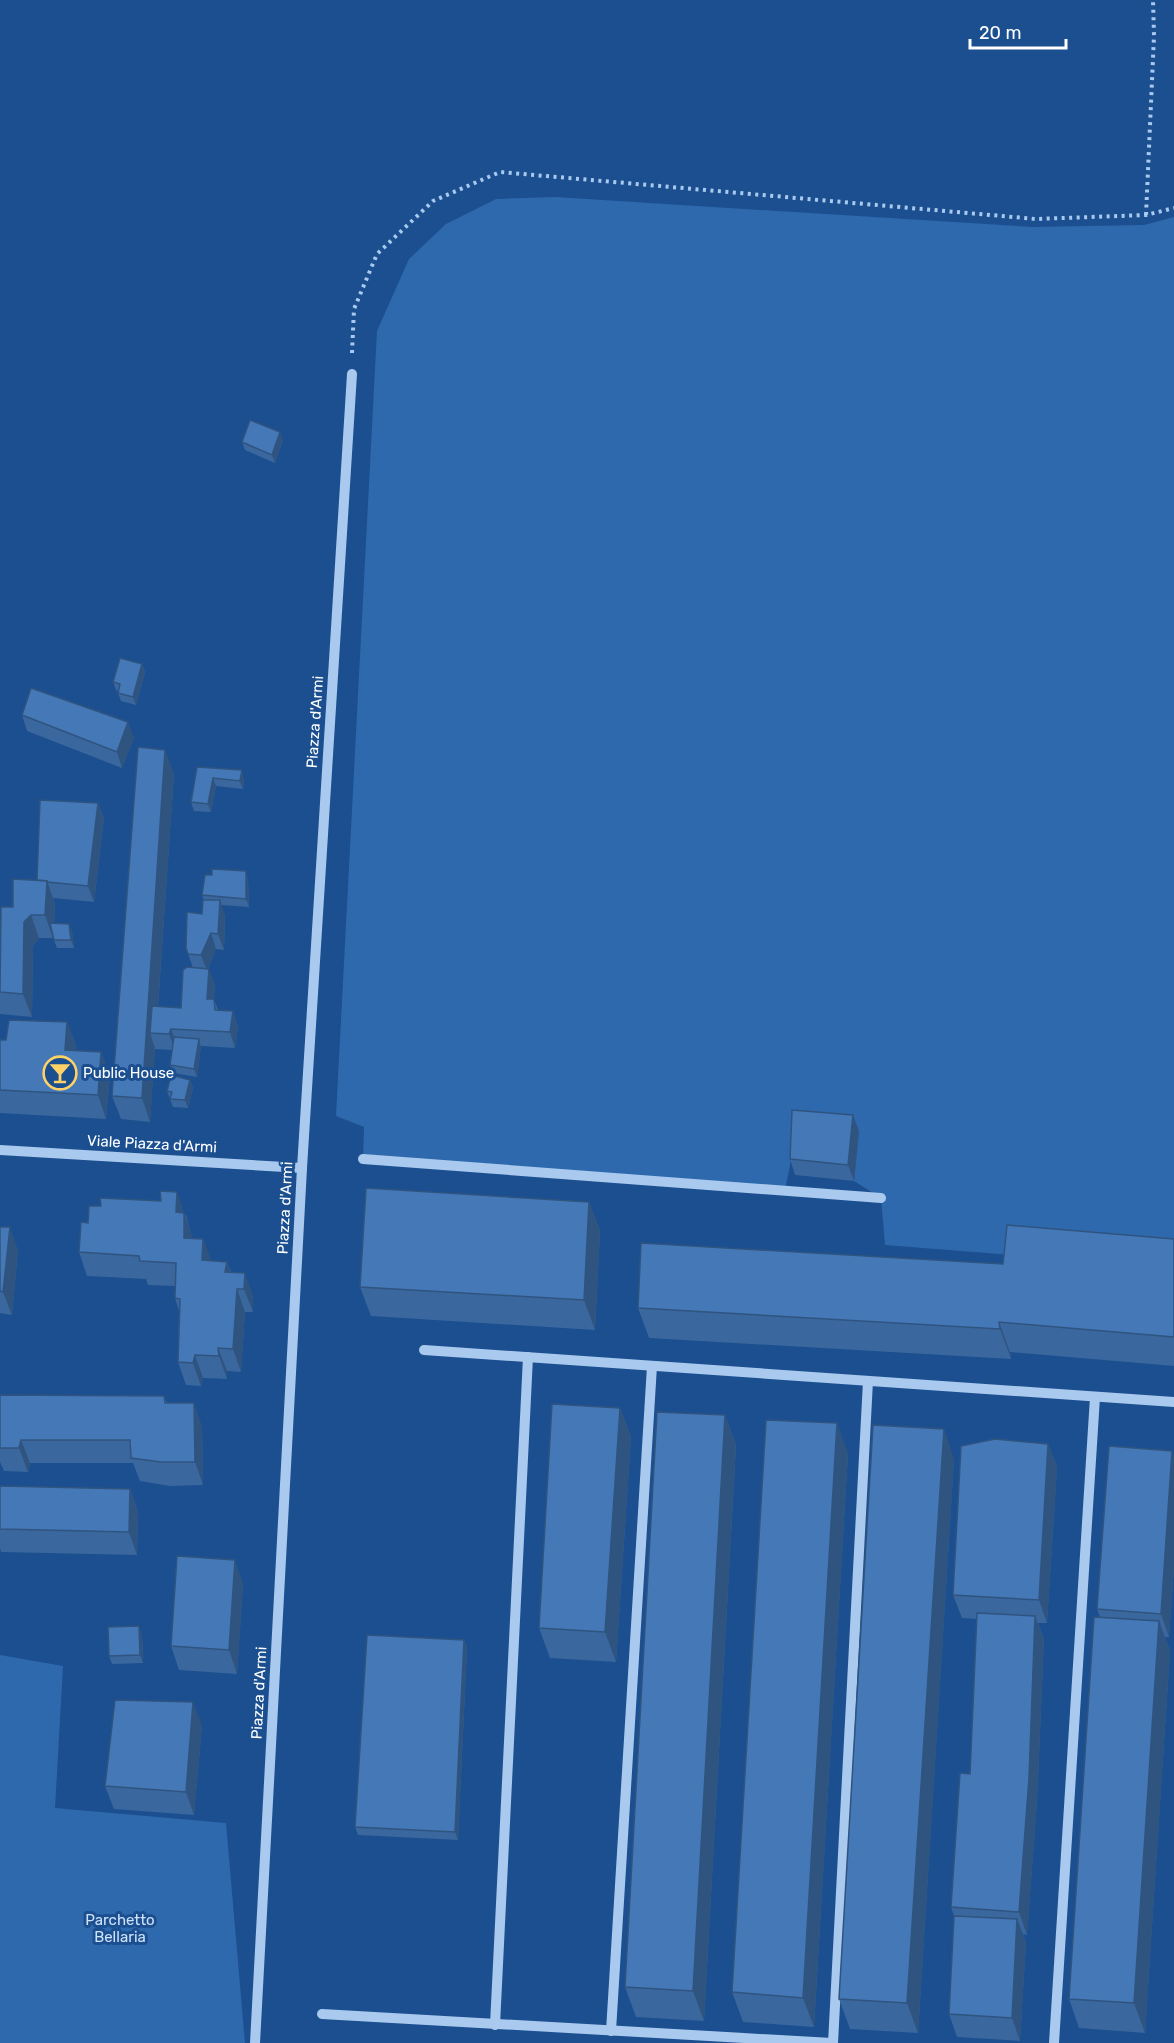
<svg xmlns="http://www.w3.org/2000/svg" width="1174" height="2043" font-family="Rubik,sans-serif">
<rect width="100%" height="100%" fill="#1b4f8f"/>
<g fill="#2e69ad">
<polygon points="555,197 1032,227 1144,225 1174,217 1174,1268 885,1245 881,1198 854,1181 859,1131 798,1126 785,1190 363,1159 364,1127 336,1116 377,331 409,259 446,224 496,199"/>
<polygon points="0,1655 63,1666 55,1808 226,1823 245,2043 0,2043"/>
</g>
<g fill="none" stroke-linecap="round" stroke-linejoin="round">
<g stroke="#a9c9ee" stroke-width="4" stroke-dasharray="3 4.5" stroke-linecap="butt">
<polyline points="1146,215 1154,36 1153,0"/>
<polyline points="352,353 354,309 377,254 433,201 500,172 1036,219 1146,215 1174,208"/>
</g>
<g stroke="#a9c9ee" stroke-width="10">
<polyline points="0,1150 302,1168"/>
<polyline points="363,1159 881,1198"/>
<polyline points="424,1350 1174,1402"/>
<polyline points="322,2014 832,2043"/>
<polyline points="495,2025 528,1357"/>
<polyline points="611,2031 652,1366"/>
<polyline points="255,2043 302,1168 352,374"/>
<polyline points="833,2043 868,1381"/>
<polyline points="1054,2043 1095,1397"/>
</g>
</g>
<g fill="#3a679d">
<polygon points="283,440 275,463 245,450 242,442"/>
<polygon points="142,664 145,672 136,705 121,701 118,693 119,691 116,690 113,682"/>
<polygon points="22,715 134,738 122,768 27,731"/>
<polygon points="197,767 244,779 243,789 216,786 211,812 194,811 191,802"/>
<polygon points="174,773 158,1007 181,1008 193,968 186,948 202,914 204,900 202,895 248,879 249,907 221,905 225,916 224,950 216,949 208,969 215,985 214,999 218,1010 233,1011 238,1027 235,1048 201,1046 197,1077 173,1073 170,1065 172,1050 155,1049 155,1048 150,1122 121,1119 112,1096"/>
<polygon points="98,803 104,818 94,902 53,898 55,904 54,923 69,924 72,932 74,948 57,948 53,938 39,938 33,946 32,1017 0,1014 0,923 37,880"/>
<polygon points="67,1022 76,1045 75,1051 101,1052 110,1076 106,1119 0,1113 0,1040 6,1040"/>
<polygon points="190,1080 193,1088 188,1108 173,1107 167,1091"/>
<polygon points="859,1131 854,1181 795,1175 790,1159"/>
<polygon points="589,1202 600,1231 595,1330 371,1316 360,1287"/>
<polygon points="186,1215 192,1238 203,1239 211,1261 227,1262 231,1272 253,1296 253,1312 245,1312 241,1372 227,1371 227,1379 203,1378 201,1386 186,1385 178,1362 179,1311 175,1298 175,1286 148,1285 146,1279 87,1276 79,1252 88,1223"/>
<polygon points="0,1227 18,1250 12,1315 0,1313"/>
<polygon points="1174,1239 1174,1366 1010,1352 1011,1359 649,1338 638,1308 1003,1264"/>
<polygon points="0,1395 164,1396 167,1403 202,1426 203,1485 170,1486 140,1481 133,1463 30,1463 28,1472 4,1471 0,1462"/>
<polygon points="620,1408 631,1437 616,1662 550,1658 539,1628"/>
<polygon points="725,1415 736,1445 704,2021 636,2017 625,1987"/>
<polygon points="1048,1444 1057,1467 1047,1623 1038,1623 1044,1639 1037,1801 1027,1935 1023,1934 1026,1942 1020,2041 957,2037 949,2014 954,1916 951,1907 970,1774 977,1619 962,1618 953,1595"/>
<polygon points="1172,1451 1174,1456 1174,1567 1169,1637 1165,1637 1170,1651 1145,2033 1079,2028 1069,1999 1100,1617 1097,1609"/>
<polygon points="848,1453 814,2027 743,2022 732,1992"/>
<polygon points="954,1459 918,2033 850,2029 839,1999"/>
<polygon points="0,1486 130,1489 138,1512 137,1555 1,1552 0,1548"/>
<polygon points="243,1583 237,1674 179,1670 171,1646"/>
<polygon points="142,1634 143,1663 112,1664 109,1656"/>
<polygon points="464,1640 467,1648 458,1840 358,1835 355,1827"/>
<polygon points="202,1725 194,1815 114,1809 105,1786"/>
</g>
<g fill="#305480">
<polygon points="280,432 283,440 275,463 272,455"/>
<polygon points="142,664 145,672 136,705 133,697"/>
<polygon points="128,722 134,738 122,768 117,752"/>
<polygon points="165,750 174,773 156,1034 150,1033 155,1048 150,1122 142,1098"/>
<polygon points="242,770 244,779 243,789 240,781"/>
<polygon points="213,778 216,786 211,812 208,804"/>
<polygon points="98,803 104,818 94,902 88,886"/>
<polygon points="246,871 248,879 249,907 246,899"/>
<polygon points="47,881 55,904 53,938 45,915"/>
<polygon points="220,900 225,916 224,950 218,934"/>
<polygon points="31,915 39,938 33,946 32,1017 23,994 24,922"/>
<polygon points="69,924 72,932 74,948 71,940"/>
<polygon points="211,933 216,949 207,971 201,955"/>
<polygon points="209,969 215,985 213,1015 207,999"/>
<polygon points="233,1011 238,1027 235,1048 230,1032"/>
<polygon points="67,1022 76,1045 73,1073 65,1050"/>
<polygon points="171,1029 177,1045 175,1050 169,1034"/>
<polygon points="199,1039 201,1047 197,1077 194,1069"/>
<polygon points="101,1052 110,1076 106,1119 98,1095"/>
<polygon points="190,1080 193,1088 188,1108 185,1100"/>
<polygon points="853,1115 859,1131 854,1181 848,1165"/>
<polygon points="177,1192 192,1236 192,1261 176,1212"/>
<polygon points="589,1202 600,1231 595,1330 584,1300"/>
<polygon points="10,1227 18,1250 12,1315 3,1292"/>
<polygon points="203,1239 212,1262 202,1260"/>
<polygon points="227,1262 235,1285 225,1272"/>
<polygon points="245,1273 253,1296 253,1312 244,1289"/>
<polygon points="237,1289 245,1312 241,1372 233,1349"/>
<polygon points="999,1322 1010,1352 1011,1359 1000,1329"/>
<polygon points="218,1348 227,1371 227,1379 219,1356"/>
<polygon points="195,1355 203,1378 201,1386 193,1363"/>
<polygon points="194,1403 202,1426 203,1485 195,1462"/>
<polygon points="620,1408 631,1437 616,1662 605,1632"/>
<polygon points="725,1415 736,1445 704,2021 693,1991"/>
<polygon points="837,1423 848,1453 814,2027 803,1998"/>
<polygon points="944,1429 954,1459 918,2033 907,2003"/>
<polygon points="21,1440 30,1463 28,1472 19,1448"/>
<polygon points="1048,1444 1057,1467 1047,1623 1039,1600"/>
<polygon points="1172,1451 1174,1456 1174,1567 1169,1637 1161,1614"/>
<polygon points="130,1489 138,1512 137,1555 129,1532"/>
<polygon points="235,1560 243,1583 237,1674 229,1650"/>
<polygon points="1035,1616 1044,1639 1037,1801 1027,1935 1019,1912"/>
<polygon points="1159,1621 1170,1651 1145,2033 1134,2003"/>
<polygon points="139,1626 142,1634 143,1663 140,1655"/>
<polygon points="464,1640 467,1648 458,1840 455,1832"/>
<polygon points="193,1702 202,1725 194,1815 186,1792"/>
<polygon points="1017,1919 1026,1942 1020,2041 1012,2018"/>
</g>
<g fill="#4478b7" stroke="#305480" stroke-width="1.5">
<polygon points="250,420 280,432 272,455 242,442"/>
<polygon points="120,658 142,664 133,697 118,693 120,684 113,682"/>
<polygon points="31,688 128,722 117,752 22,715"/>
<polygon points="138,747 165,750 142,1098 112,1096"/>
<polygon points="197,767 242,770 240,781 213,778 208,804 191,802"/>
<polygon points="40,800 98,803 88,886 47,882 47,881 37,880"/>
<polygon points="212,869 246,871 246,899 202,895 205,875 212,875"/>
<polygon points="13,879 47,881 45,915 31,915 24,922 23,994 0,992 1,907 13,907"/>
<polygon points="203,900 220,900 218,934 211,933 201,955 188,954 186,948 187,912 202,914"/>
<polygon points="50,923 69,924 71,940 54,940"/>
<polygon points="187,967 209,969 207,999 214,999 215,1010 233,1011 230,1032 171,1029 169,1034 150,1033 152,1006 181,1008 183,970"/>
<polygon points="9,1020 67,1022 65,1050 101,1052 98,1095 0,1090 0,1040 6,1040"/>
<polygon points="174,1037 199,1039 194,1069 170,1065"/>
<polygon points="171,1075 190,1080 185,1100 170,1099 172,1092 167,1091"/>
<polygon points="792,1110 853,1115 848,1165 790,1159"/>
<polygon points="366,1188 589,1202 584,1300 360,1287"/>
<polygon points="160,1191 177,1192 176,1212 184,1213 184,1238 203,1239 202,1260 227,1262 225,1272 245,1273 244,1289 237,1289 233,1349 218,1348 219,1356 195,1355 193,1363 178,1362 180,1299 175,1298 176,1263 140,1261 139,1256 79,1252 81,1222 88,1223 89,1206 101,1206 100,1198 161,1201"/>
<polygon points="1007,1225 1174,1239 1174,1337 999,1322 1000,1329 638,1308 641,1243 1003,1264"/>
<polygon points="0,1227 10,1227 3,1292 0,1291"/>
<polygon points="0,1395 164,1396 165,1403 194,1403 195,1462 161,1462 131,1458 130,1440 21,1440 19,1448 0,1448"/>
<polygon points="552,1404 620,1408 605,1632 539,1628"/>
<polygon points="657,1412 725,1415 693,1991 625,1987"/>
<polygon points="766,1420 837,1423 803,1998 732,1992"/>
<polygon points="873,1425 944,1429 907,2003 839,1999"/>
<polygon points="995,1439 1048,1444 1039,1600 953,1595 961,1446"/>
<polygon points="1109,1446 1172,1451 1161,1614 1097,1609"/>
<polygon points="0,1486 130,1489 129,1532 0,1529"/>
<polygon points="177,1556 235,1560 229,1650 171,1646"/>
<polygon points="977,1613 1035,1616 1029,1778 1019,1912 951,1907 960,1773 970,1774"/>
<polygon points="1094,1617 1159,1621 1134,2003 1069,1999"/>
<polygon points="139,1626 140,1655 109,1656 108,1627"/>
<polygon points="367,1635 464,1640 455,1832 355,1827"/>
<polygon points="115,1700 193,1702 186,1792 105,1786"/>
<polygon points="954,1916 1017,1919 1012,2018 949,2014"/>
</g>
<defs>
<symbol id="bar-ring" viewBox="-11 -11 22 22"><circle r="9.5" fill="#1b4f8f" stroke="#ffd166" stroke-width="1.5"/><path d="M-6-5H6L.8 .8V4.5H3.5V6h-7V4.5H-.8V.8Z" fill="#ffd166"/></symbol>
</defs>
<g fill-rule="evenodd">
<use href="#bar-ring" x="41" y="1054" width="38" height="38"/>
</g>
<g text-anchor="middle" stroke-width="6" stroke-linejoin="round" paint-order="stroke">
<g font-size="15" fill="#fff" stroke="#1b4f8f">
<text transform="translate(315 722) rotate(-86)" y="5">Piazza d'Armi</text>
<text transform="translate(152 1144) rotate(3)" y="5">Viale Piazza d'Armi</text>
<text transform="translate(285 1208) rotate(-87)" y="5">Piazza d'Armi</text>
<text transform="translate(259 1693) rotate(-87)" y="5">Piazza d'Armi</text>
</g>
<g font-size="15" fill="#fff" stroke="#1b4f8f" text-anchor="start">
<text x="83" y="1078">Public House</text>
</g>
<g font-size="15" fill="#cfe3fa" stroke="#1b4f8f">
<text x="120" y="1925">Parchetto<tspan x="120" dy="17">Bellaria</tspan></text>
</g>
</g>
<path d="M970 39v9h96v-9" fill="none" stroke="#ffffff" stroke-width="3"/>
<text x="979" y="39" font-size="18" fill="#ffffff" stroke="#1b4f8f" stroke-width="4.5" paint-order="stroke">20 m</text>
</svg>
